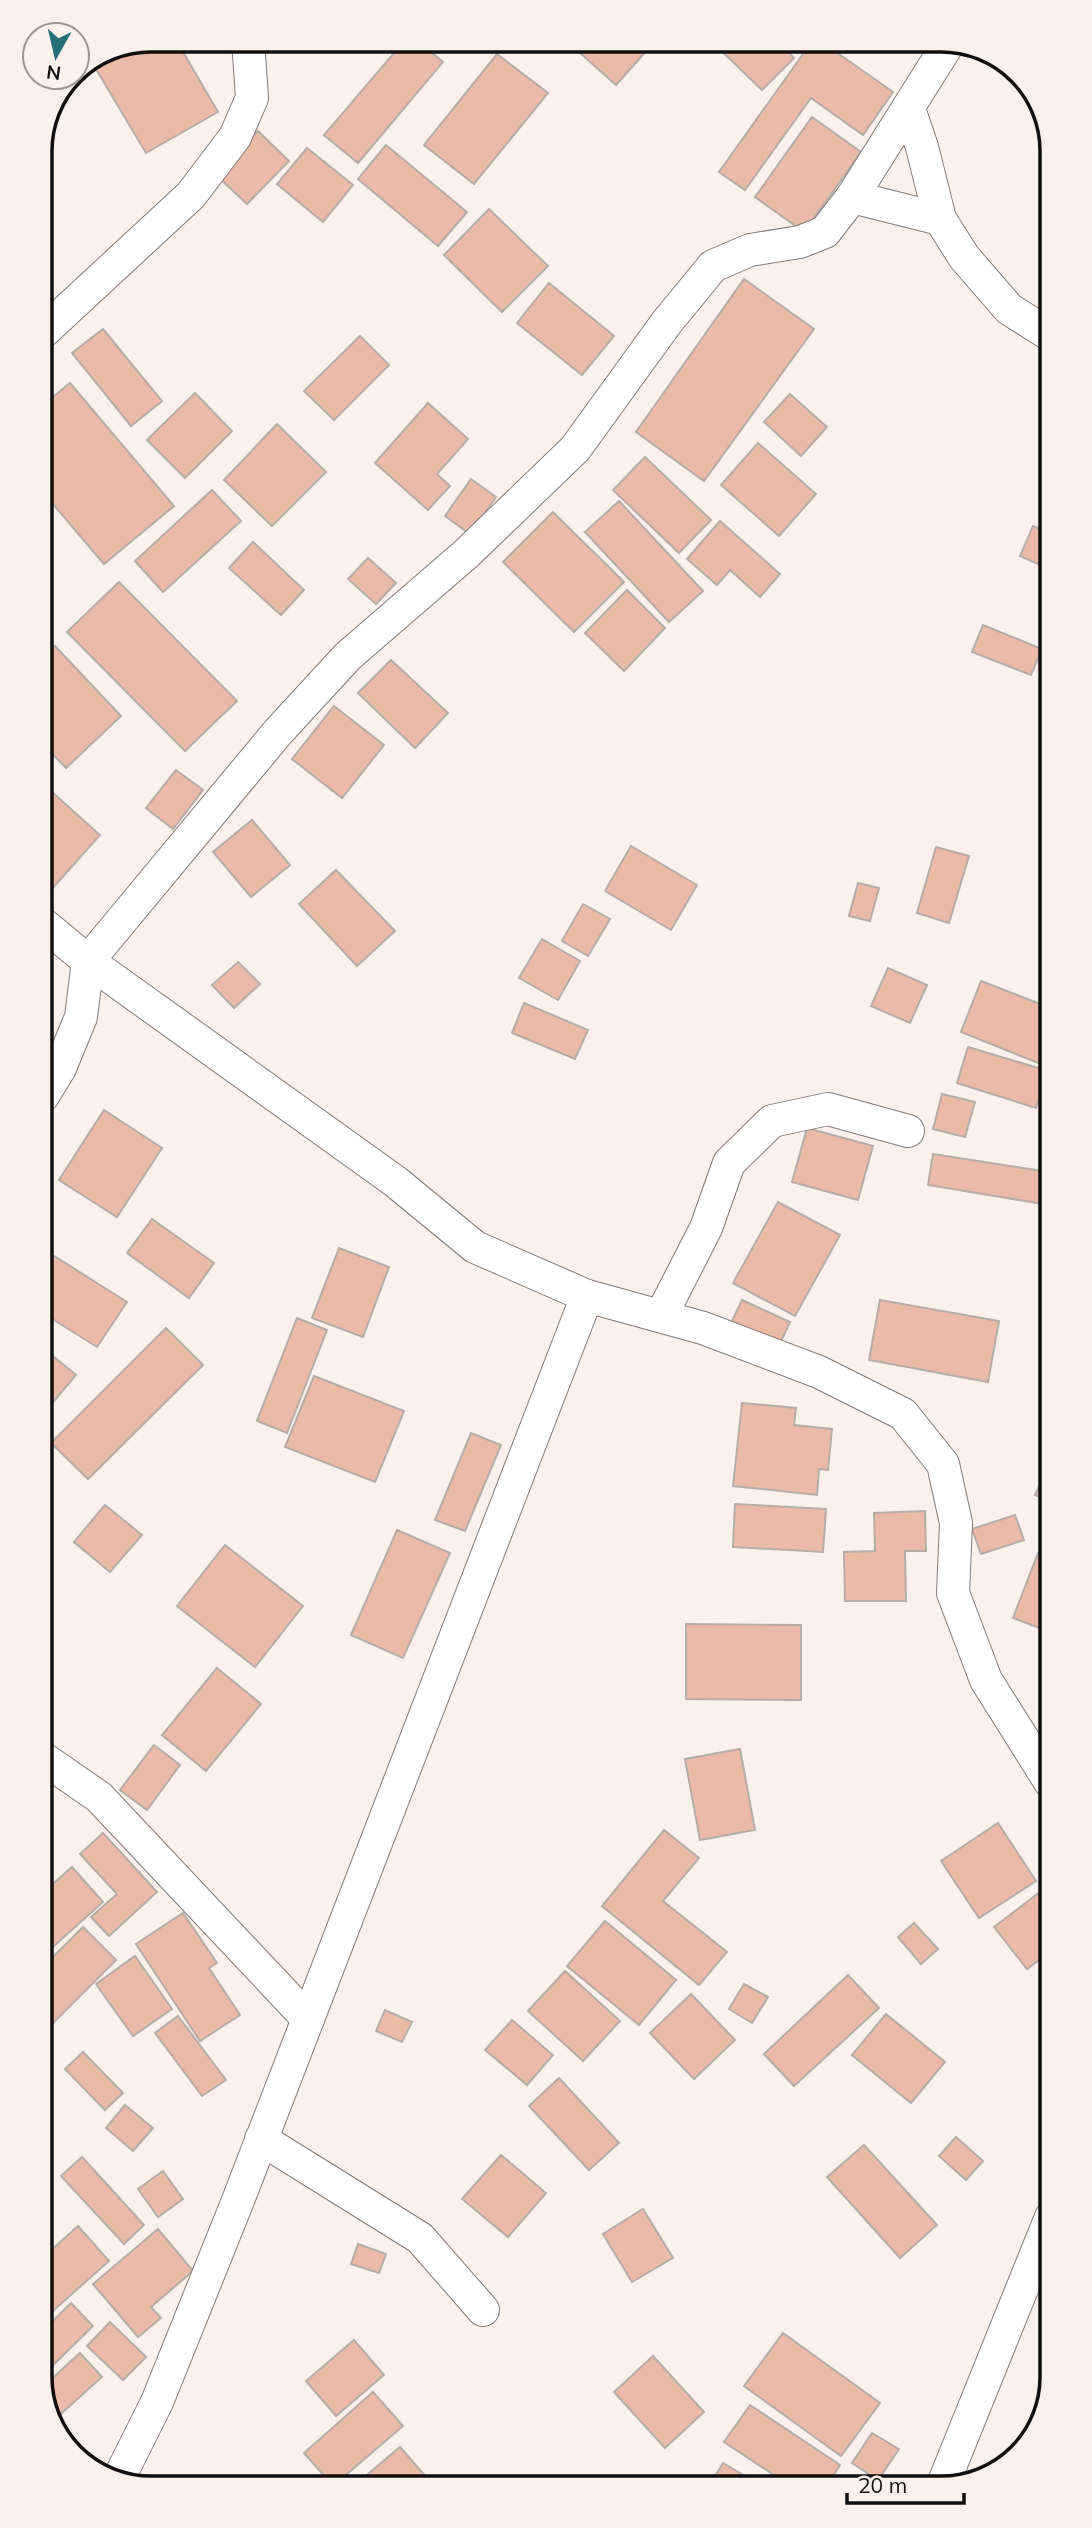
<svg xmlns="http://www.w3.org/2000/svg" width="1092" height="2528" font-family="Mulish,sans-serif">
<rect width="100%" height="100%" fill="#faf1ed"/>
<g fill="#ebbba8" stroke="#b6ada9" stroke-width="2">
<polygon points="151,40 176,40 218,112 146,153 93,64"/>
<polygon points="405,40 416,40 443,62 358,163 324,135"/>
<polygon points="435,40 458,40 451,51"/>
<polygon points="591,40 638,40 648,49 616,85 580,53"/>
<polygon points="710,40 776,40 794,58 762,90"/>
<polygon points="813,40 819,40 893,92 863,135 811,98 745,190 719,172"/>
<polygon points="847,40 877,40 872,52"/>
<polygon points="497,54 548,93 474,184 424,145"/>
<polygon points="812,117 861,152 804,232 755,197"/>
<polygon points="258,131 289,161 247,204 216,175"/>
<polygon points="386,145 467,212 438,246 358,179"/>
<polygon points="307,148 353,185 323,222 277,184"/>
<polygon points="489,209 548,266 502,312 444,255"/>
<polygon points="744,279 814,329 704,481 636,432"/>
<polygon points="549,283 614,336 582,375 517,323"/>
<polygon points="103,329 162,401 131,426 72,353"/>
<polygon points="360,336 389,365 334,420 304,391"/>
<polygon points="70,383 174,506 104,564 41,490 41,407"/>
<polygon points="195,393 232,431 185,478 147,440"/>
<polygon points="790,394 827,427 801,456 764,422"/>
<polygon points="428,403 468,439 437,474 450,486 428,510 375,463"/>
<polygon points="277,424 326,472 272,526 224,480"/>
<polygon points="758,443 816,494 779,536 721,485"/>
<polygon points="645,457 711,520 679,553 613,490"/>
<polygon points="471,479 496,497 470,534 445,516"/>
<polygon points="212,490 241,521 163,592 135,561"/>
<polygon points="619,501 703,591 669,622 585,532"/>
<polygon points="553,512 624,582 574,632 503,562"/>
<polygon points="720,521 780,574 760,597 730,570 717,585 687,559"/>
<polygon points="1033,526 1047,532 1047,568 1020,556"/>
<polygon points="253,542 304,590 281,615 229,568"/>
<polygon points="368,558 396,583 376,604 348,579"/>
<polygon points="119,582 237,701 185,751 67,632"/>
<polygon points="627,590 665,628 624,671 585,633"/>
<polygon points="983,625 1042,649 1031,675 972,652"/>
<polygon points="55,646 121,716 66,768 42,743 42,659"/>
<polygon points="391,660 448,713 415,748 358,693"/>
<polygon points="334,706 384,745 342,798 292,759"/>
<polygon points="176,770 203,790 173,829 146,808"/>
<polygon points="42,783 100,835 43,899 42,899"/>
<polygon points="252,820 290,865 251,897 213,852"/>
<polygon points="631,846 697,885 671,930 605,891"/>
<polygon points="936,847 969,856 949,923 917,913"/>
<polygon points="336,870 395,931 357,966 299,904"/>
<polygon points="858,883 879,888 870,921 849,916"/>
<polygon points="583,904 610,919 588,956 562,941"/>
<polygon points="542,939 580,961 558,1000 519,978"/>
<polygon points="238,962 260,984 234,1008 212,985"/>
<polygon points="888,968 927,985 910,1023 871,1006"/>
<polygon points="981,981 1048,1007 1048,1067 961,1032"/>
<polygon points="524,1003 588,1030 575,1059 512,1033"/>
<polygon points="968,1047 1048,1071 1036,1108 957,1083"/>
<polygon points="942,1094 975,1102 965,1137 933,1129"/>
<polygon points="104,1110 162,1148 117,1217 59,1180"/>
<polygon points="807,1128 873,1146 858,1200 792,1182"/>
<polygon points="933,1154 1049,1172 1049,1205 928,1185"/>
<polygon points="778,1202 840,1235 795,1316 733,1283"/>
<polygon points="152,1219 214,1263 189,1298 127,1253"/>
<polygon points="339,1248 389,1267 363,1337 312,1318"/>
<polygon points="51,1254 127,1302 97,1347 43,1313 43,1265"/>
<polygon points="742,1300 790,1322 778,1348 730,1325"/>
<polygon points="880,1300 999,1321 988,1382 869,1360"/>
<polygon points="297,1318 327,1330 287,1433 257,1421"/>
<polygon points="166,1328 203,1365 88,1479 51,1443"/>
<polygon points="43,1348 76,1375 44,1413"/>
<polygon points="314,1376 404,1411 375,1482 285,1447"/>
<polygon points="742,1403 796,1408 794,1425 832,1429 828,1470 819,1469 817,1495 733,1486"/>
<polygon points="471,1433 501,1445 465,1531 435,1520"/>
<polygon points="1049,1464 1050,1502 1035,1495"/>
<polygon points="735,1504 826,1509 823,1552 733,1547"/>
<polygon points="105,1505 142,1535 110,1572 74,1542"/>
<polygon points="925,1511 926,1551 905,1551 906,1601 845,1601 844,1552 875,1551 874,1513"/>
<polygon points="1015,1515 1024,1540 981,1554 972,1529"/>
<polygon points="397,1530 450,1553 403,1658 351,1635"/>
<polygon points="225,1545 303,1606 255,1667 177,1606"/>
<polygon points="1038,1553 1050,1557 1050,1632 1013,1618"/>
<polygon points="686,1624 801,1625 801,1700 686,1699"/>
<polygon points="217,1668 261,1704 206,1771 162,1735"/>
<polygon points="154,1745 180,1765 147,1810 120,1790"/>
<polygon points="740,1749 755,1830 700,1840 685,1759"/>
<polygon points="998,1823 1036,1881 979,1918 941,1861"/>
<polygon points="664,1830 699,1858 663,1901 727,1952 699,1985 602,1906"/>
<polygon points="103,1833 157,1892 109,1936 91,1917 117,1894 80,1854"/>
<polygon points="72,1867 103,1902 45,1954 45,1891"/>
<polygon points="1049,1885 1051,1951 1027,1969 994,1927"/>
<polygon points="183,1913 217,1963 209,1968 240,2015 200,2041 136,1944"/>
<polygon points="605,1921 676,1980 639,2025 567,1966"/>
<polygon points="914,1923 938,1949 921,1964 898,1937"/>
<polygon points="83,1927 116,1960 45,2031 45,1965"/>
<polygon points="135,1956 172,2009 133,2036 96,1984"/>
<polygon points="565,1971 620,2021 583,2061 528,2011"/>
<polygon points="848,1975 879,2008 794,2086 764,2054"/>
<polygon points="744,1984 768,1997 752,2023 729,2009"/>
<polygon points="691,1994 735,2040 694,2079 650,2033"/>
<polygon points="385,2010 412,2022 402,2042 376,2031"/>
<polygon points="886,2014 945,2062 911,2103 852,2055"/>
<polygon points="178,2016 226,2080 202,2096 155,2033"/>
<polygon points="512,2020 553,2055 527,2085 485,2050"/>
<polygon points="83,2052 123,2093 105,2110 65,2069"/>
<polygon points="559,2078 619,2143 589,2170 529,2106"/>
<polygon points="125,2105 153,2128 133,2151 106,2128"/>
<polygon points="956,2137 983,2161 966,2180 939,2156"/>
<polygon points="864,2145 937,2225 900,2258 827,2177"/>
<polygon points="501,2155 546,2193 508,2237 462,2199"/>
<polygon points="82,2157 144,2225 124,2244 61,2176"/>
<polygon points="163,2171 183,2199 158,2217 138,2189"/>
<polygon points="643,2209 673,2258 632,2282 603,2234"/>
<polygon points="78,2226 109,2261 46,2317 46,2255"/>
<polygon points="158,2229 193,2271 151,2307 161,2318 138,2337 93,2284"/>
<polygon points="358,2244 386,2254 379,2273 351,2264"/>
<polygon points="71,2303 93,2326 46,2372 46,2328"/>
<polygon points="110,2322 146,2357 123,2380 87,2346"/>
<polygon points="783,2333 880,2403 841,2456 744,2386"/>
<polygon points="354,2340 384,2375 336,2416 306,2381"/>
<polygon points="80,2353 102,2377 54,2420 46,2412 46,2384"/>
<polygon points="653,2356 704,2412 665,2448 614,2392"/>
<polygon points="373,2392 403,2426 333,2486 304,2453"/>
<polygon points="750,2405 840,2465 829,2483 786,2483 724,2442"/>
<polygon points="872,2433 899,2449 878,2480 852,2463"/>
<polygon points="400,2447 434,2486 354,2486"/>
<polygon points="723,2463 757,2483 710,2484"/>
</g>
<g fill="none" stroke-linecap="round" stroke-linejoin="round">
<defs>
<g id="street">
<polyline points="909,109 922,147 940,219 964,257 1009,309 1047,333"/>
<polyline points="852,197 940,219"/>
<polyline points="41,334 191,195 235,137 252,98 248,40"/>
<polyline points="42,923 88,961 81,1017 60,1068 43,1096"/>
<polyline points="587,1296 703,1328 819,1372 903,1414 943,1464 956,1523 953,1593 986,1680 1050,1782"/>
<polyline points="661,1316 706,1228 729,1163 772,1121 828,1109 908,1131"/>
<polyline points="44,1759 99,1797 308,2019"/>
<polyline points="261,2139 420,2238 483,2310"/>
<polyline points="119,2478 157,2402 237,2203 587,1296 475,1247 396,1182 88,961 278,732 348,656 466,554 575,449 667,322 713,266 750,250 800,242 825,232 852,197 950,41"/>
<polyline points="944,2482 1051,2217"/>
</g>
</defs>
<use href="#street" stroke="#837a77" stroke-width="34"/>
<use href="#street" stroke="#fff" stroke-width="32"/>
</g>
<path d="M0 0H1092V2528H0ZM151 52H941A99 99 0 0 1 1040 151V2377A99 99 0 0 1 941 2476H151A99 99 0 0 1 52 2377V151A99 99 0 0 1 151 52Z" fill="#faf1ed" fill-rule="evenodd"/>
<path fill="none" stroke="#120f0e" stroke-width="3.5" d="M151 52H941A99 99 0 0 1 1040 151V2377A99 99 0 0 1 941 2476H151A99 99 0 0 1 52 2377V151A99 99 0 0 1 151 52Z"/>
<g transform="translate(56 56) rotate(188)"><circle r="33" fill="#faf1ed" stroke="#9d9794" stroke-width="2"/>
<path d="M0-5L12 26L0 18L-12 26Z" fill="#246e77"/>
<text y="-10" font-size="19" font-weight="bold" text-anchor="middle" fill="#120f0e">N</text>
</g>
<path d="M847 2493v10h117v-10" fill="none" stroke="#120f0e" stroke-width="3.5"/>
<text x="858" y="2493" font-size="21" fill="#120f0e" stroke="#faf1ed" stroke-width="5" paint-order="stroke">20 m</text>
</svg>
